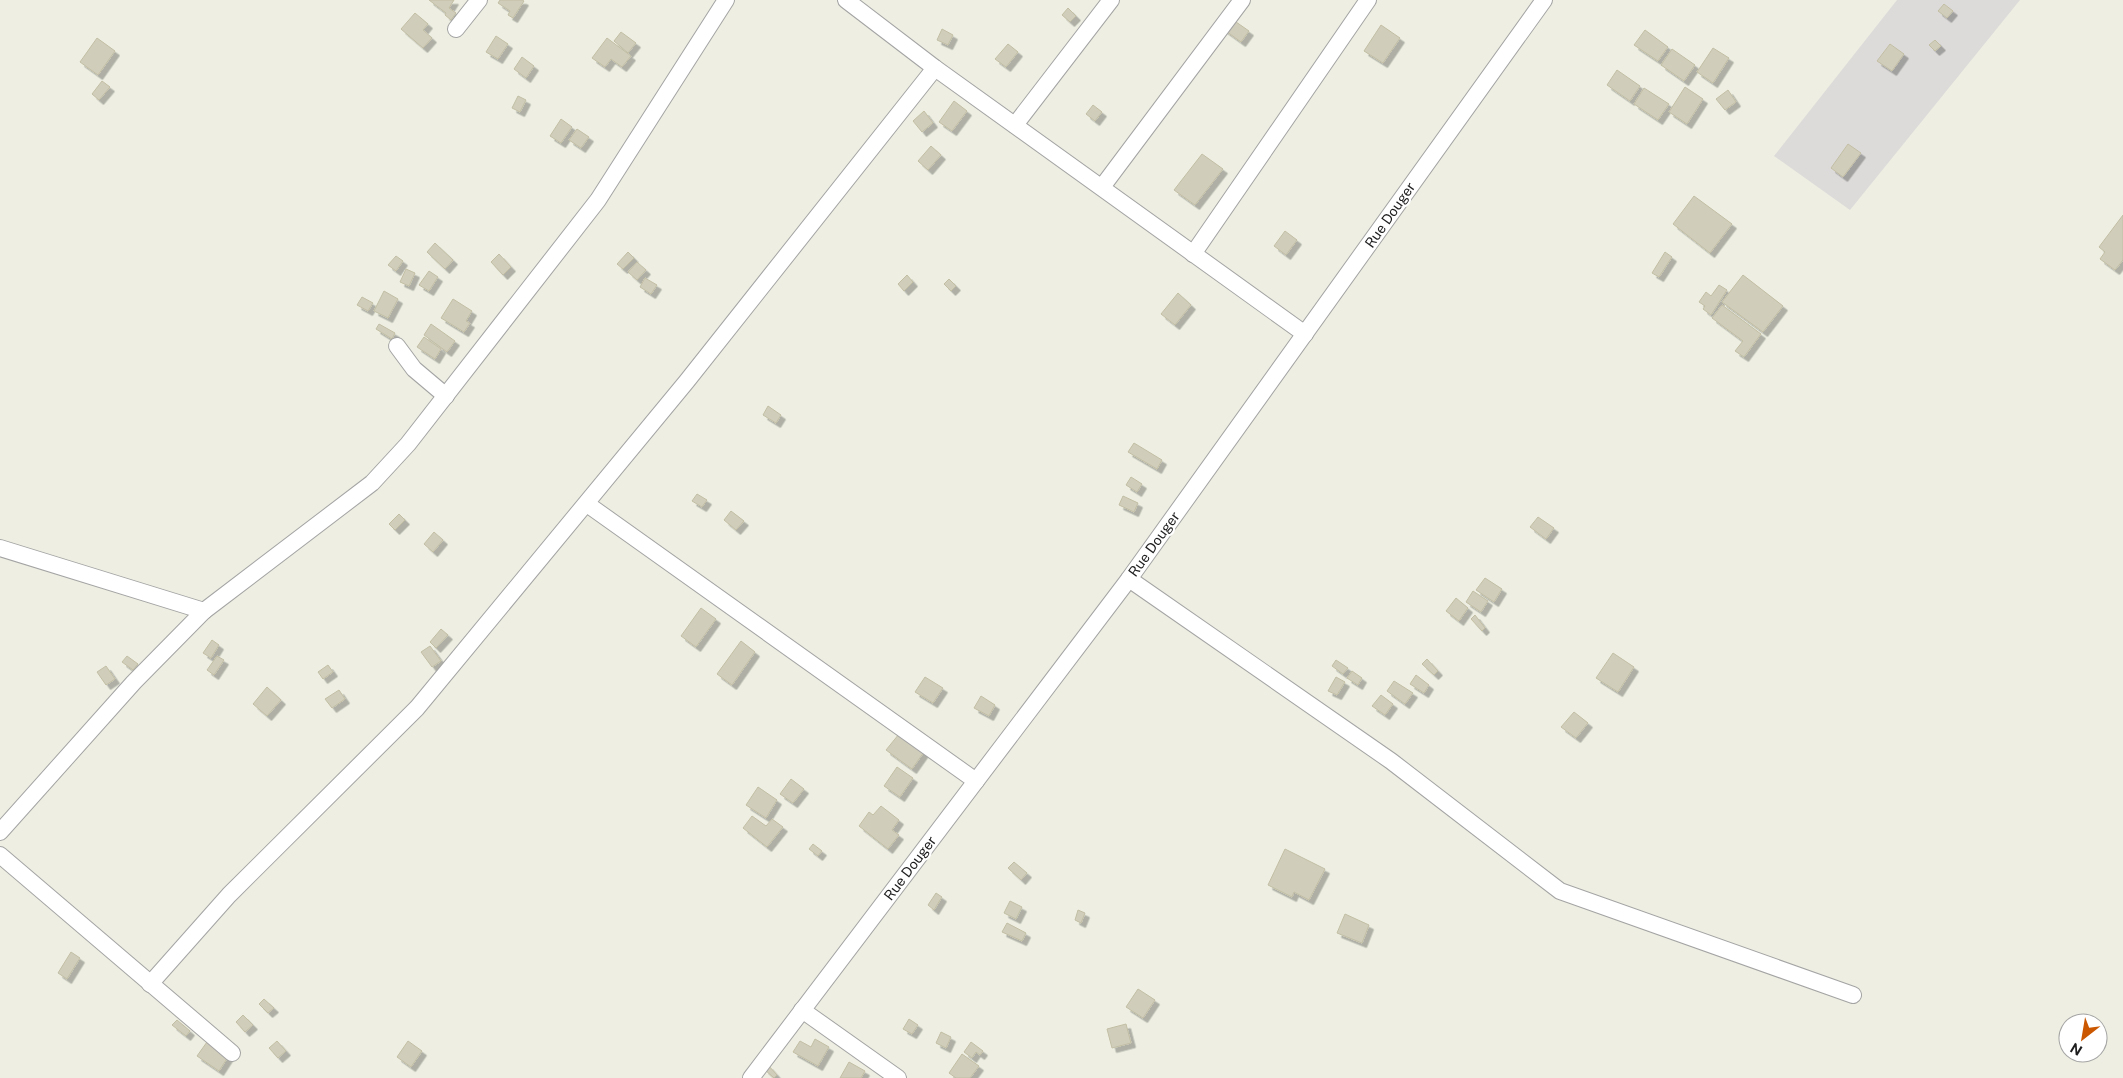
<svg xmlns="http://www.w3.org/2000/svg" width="2123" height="1078" font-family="'Public Sans',sans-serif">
<defs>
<filter id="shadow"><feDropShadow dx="4.5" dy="4.5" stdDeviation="0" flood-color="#0004"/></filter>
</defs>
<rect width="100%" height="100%" fill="#eeefe2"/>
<polygon fill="#dcdbda" points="1897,0 2020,0 1850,210 1774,156"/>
<g fill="#d0cdbb" stroke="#c2bea4" filter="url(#shadow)">
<polygon points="429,0 454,0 449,8 456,13 451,20 445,15 446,13"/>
<polygon points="500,0 522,0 524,1 513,18 508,15 510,11 498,3"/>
<polygon points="1944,4 1953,11 1947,18 1938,11"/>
<polygon points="1068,8 1076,16 1070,22 1062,15"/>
<polygon points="415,13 428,24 423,30 432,38 423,48 401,29"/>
<polygon points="1226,15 1249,31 1241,42 1219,26"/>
<polygon points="1381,25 1400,38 1383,63 1364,51"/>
<polygon points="942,29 953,35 948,45 937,40"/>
<polygon points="1645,30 1668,47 1658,61 1634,45"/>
<polygon points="621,32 636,43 628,53 614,41"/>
<polygon points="496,36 508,44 498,59 486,52"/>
<polygon points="97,38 115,51 98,75 80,62"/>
<polygon points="607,38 631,56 622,67 611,59 605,67 592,58"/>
<polygon points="1935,40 1941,46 1935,51 1929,45"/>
<polygon points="1008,44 1018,52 1006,67 995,59"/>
<polygon points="1890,44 1904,54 1892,71 1877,61"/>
<polygon points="1713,48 1729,58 1713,83 1697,72"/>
<polygon points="1672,49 1695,65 1684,81 1661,65"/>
<polygon points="522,57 534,66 526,78 514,69"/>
<polygon points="1617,70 1640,86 1630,101 1607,85"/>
<polygon points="102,81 110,87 99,100 92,94"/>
<polygon points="1685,87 1703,99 1687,124 1669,112"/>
<polygon points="1644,88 1669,104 1658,120 1634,104"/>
<polygon points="1728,90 1736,102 1725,110 1716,99"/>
<polygon points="518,96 526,100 520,112 512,108"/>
<polygon points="954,101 967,111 952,131 939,122"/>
<polygon points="1093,105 1102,112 1095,121 1086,114"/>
<polygon points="924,111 933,123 922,132 913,121"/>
<polygon points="561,119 572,127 561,143 550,136"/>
<polygon points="577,129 589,137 581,148 569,140"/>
<polygon points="1848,144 1861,153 1843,177 1831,168"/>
<polygon points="931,146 941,155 928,170 918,161"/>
<polygon points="1202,154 1223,169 1195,205 1174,190"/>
<polygon points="1694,196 1732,224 1710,253 1673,224"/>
<polygon points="2123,215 2123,260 2115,270 2100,259 2105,252 2099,247"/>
<polygon points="1285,231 1297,240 1286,255 1274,246"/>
<polygon points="435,243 453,260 445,269 427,252"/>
<polygon points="628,252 634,258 623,269 617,264"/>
<polygon points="1665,252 1672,257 1659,277 1652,273"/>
<polygon points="499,254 511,267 503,275 491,262"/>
<polygon points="396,256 403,261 396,271 388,265"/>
<polygon points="637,262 646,270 637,280 628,272"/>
<polygon points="406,269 415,273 409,286 400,282"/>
<polygon points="429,271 438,277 429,291 419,285"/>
<polygon points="907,275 913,282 904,291 898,284"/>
<polygon points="1743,275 1783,306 1763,332 1722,302"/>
<polygon points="645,278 657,285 651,294 640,287"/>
<polygon points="949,279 956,286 951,291 944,284"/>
<polygon points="1719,285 1727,290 1711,315 1703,309 1705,306 1699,302 1706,292 1711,296"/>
<polygon points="384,291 398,299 388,318 374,311"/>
<polygon points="1178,293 1191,305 1175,325 1161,314"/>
<polygon points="362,297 373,303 368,311 357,305"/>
<polygon points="453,299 472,311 466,321 470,323 464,332 441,318"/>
<polygon points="1722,305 1761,334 1744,357 1735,351 1743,341 1712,318"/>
<polygon points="379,324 395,333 392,339 376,329"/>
<polygon points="431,324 455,341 447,352 424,335"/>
<polygon points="424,337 441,349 435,359 417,347"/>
<polygon points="768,406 781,415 776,423 763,415"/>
<polygon points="1134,443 1162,460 1157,469 1128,452"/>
<polygon points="1131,477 1142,484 1137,492 1126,485"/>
<polygon points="697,494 707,500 702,507 692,501"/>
<polygon points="1123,496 1138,503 1134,512 1119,505"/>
<polygon points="731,511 744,521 736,530 724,520"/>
<polygon points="399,514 405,520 395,530 389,524"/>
<polygon points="1538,517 1554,528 1546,539 1530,527"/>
<polygon points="434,532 443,540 433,552 424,544"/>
<polygon points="1485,578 1502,589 1494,602 1476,590"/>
<polygon points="1473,591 1488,601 1481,612 1466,602"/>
<polygon points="1456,598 1468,608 1459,621 1446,611"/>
<polygon points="701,608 716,619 696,647 681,636"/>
<polygon points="1475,615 1485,628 1482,631 1471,619"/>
<polygon points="441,629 448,635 436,648 430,642"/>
<polygon points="212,640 219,645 211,658 203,653"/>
<polygon points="741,641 755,652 732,685 717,674"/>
<polygon points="430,646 441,661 432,667 421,652"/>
<polygon points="1613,653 1634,667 1618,692 1596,678"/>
<polygon points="127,656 138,664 133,670 122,662"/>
<polygon points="217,656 224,660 214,675 207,670"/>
<polygon points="1427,659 1438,671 1434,675 1422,664"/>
<polygon points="1336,660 1348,668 1343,674 1332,666"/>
<polygon points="328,665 333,672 323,679 318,672"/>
<polygon points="106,666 115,679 106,685 97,672"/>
<polygon points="1352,671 1362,678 1358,685 1347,678"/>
<polygon points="1416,675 1429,685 1424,693 1410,684"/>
<polygon points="925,677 943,688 933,703 915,692"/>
<polygon points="1336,677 1345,682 1337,695 1328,691"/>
<polygon points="1394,681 1413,693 1405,704 1387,691"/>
<polygon points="267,687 281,700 267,716 253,704"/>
<polygon points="339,690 345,699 332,708 325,699"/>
<polygon points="1381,695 1393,704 1385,715 1372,706"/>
<polygon points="981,696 995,705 989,716 974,708"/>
<polygon points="1574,712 1588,723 1576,738 1561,727"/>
<polygon points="899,734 924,752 912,769 886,750"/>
<polygon points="897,767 913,778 900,797 884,786"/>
<polygon points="791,779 804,789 793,803 780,794"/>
<polygon points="758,787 777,800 766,818 746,805"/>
<polygon points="881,806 899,820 892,830 899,835 888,849 859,826 869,812 873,815"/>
<polygon points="752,816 766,826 772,819 783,827 767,847 743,828"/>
<polygon points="813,844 822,851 818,856 809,849"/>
<polygon points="1285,849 1325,869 1309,900 1294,892 1292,897 1268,885"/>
<polygon points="1014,862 1027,873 1021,880 1008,868"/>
<polygon points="936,893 942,897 934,910 928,905"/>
<polygon points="1010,901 1022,907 1016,919 1004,913"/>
<polygon points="1078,910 1085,913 1081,923 1075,920"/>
<polygon points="1345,914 1369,925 1362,943 1337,933"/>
<polygon points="1007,923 1026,933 1022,941 1002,932"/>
<polygon points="71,952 80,958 67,979 58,973"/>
<polygon points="1138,989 1155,1000 1143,1018 1126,1007"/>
<polygon points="264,999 274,1008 268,1013 259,1004"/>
<polygon points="243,1015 253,1025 245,1032 236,1022"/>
<polygon points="909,1019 918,1025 912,1034 903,1029"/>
<polygon points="177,1020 190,1031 186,1036 172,1025"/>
<polygon points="1126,1024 1131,1043 1112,1048 1107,1029"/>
<polygon points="941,1032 951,1037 946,1048 936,1043"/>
<polygon points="815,1039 829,1047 818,1066 793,1052 800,1041 811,1047"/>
<polygon points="277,1041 286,1051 278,1058 269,1048"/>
<polygon points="408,1041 422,1051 411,1067 397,1057"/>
<polygon points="207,1042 228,1057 219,1071 197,1056"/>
<polygon points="971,1042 983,1051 980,1055 976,1052 972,1058 964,1052"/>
<polygon points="962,1054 979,1066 970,1078 956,1078 949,1073"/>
<polygon points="849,1062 865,1071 861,1078 840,1078"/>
<polygon points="768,1065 777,1075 774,1078 764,1069"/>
</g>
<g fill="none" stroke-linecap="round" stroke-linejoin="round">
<defs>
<g id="minor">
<polyline points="846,0 935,68 1305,334"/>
<polyline points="456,29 479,0"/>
<polyline points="1015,125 1111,0"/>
<polyline points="1102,187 1242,0"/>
<polyline points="1193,254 1368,0"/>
<polyline points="397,346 414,369 446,396"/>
<polyline points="587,504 976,781"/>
<polyline points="0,548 204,611 372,483 408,444 598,200 726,0"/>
<polyline points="1129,579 1391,761 1560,891 1853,995"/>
<polyline points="0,832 134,682 204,611"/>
<polyline points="0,855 232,1053"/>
<polyline points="150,984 229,895 417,708 687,381 935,68"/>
<polyline points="802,1010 898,1078"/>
<polyline points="751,1078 1129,579 1544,0"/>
</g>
</defs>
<use href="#minor" stroke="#a4a4a4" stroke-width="18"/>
<use href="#minor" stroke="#fff" stroke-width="16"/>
</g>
<g text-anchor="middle" stroke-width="4.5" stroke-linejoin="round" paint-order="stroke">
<g font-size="14" fill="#1d1d1d" stroke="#fff">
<text transform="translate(1390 215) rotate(-55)" y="5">Rue Douger</text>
<text transform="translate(1154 544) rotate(-54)" y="5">Rue Douger</text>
<text transform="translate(910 868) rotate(-53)" y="5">Rue Douger</text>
</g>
</g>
<g transform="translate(2083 1038) rotate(211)"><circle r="24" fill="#ffffff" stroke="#a5a5a5"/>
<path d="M0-4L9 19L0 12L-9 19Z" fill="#cb5800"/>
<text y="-8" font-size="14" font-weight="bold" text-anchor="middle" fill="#1d1d1d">N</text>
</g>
</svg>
